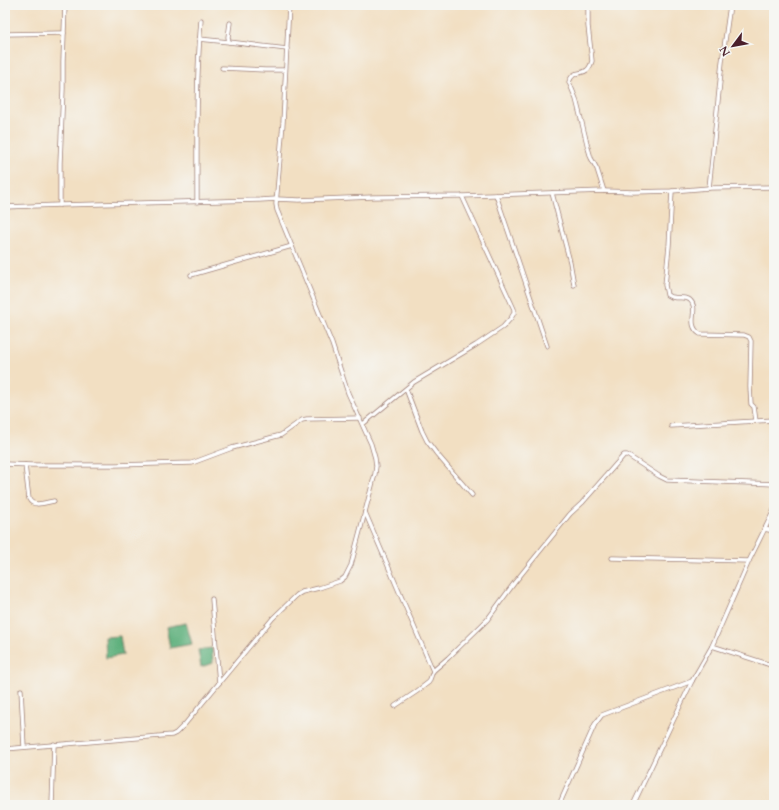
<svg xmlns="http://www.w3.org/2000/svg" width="779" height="810" font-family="Cardo,serif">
<rect width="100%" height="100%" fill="#f6f6f2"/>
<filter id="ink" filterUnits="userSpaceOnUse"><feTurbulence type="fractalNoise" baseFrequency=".025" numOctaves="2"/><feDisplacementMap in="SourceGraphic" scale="8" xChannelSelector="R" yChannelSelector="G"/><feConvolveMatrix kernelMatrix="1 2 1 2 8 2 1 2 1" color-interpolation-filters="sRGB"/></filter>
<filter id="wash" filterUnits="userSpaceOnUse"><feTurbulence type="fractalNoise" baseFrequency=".012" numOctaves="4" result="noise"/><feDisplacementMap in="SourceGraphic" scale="16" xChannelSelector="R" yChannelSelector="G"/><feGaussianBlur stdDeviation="0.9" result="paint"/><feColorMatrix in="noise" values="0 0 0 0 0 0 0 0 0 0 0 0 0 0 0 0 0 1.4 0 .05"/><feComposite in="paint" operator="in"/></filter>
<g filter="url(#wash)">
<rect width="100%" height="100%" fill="#f2dfc2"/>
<g fill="#5eb07d" stroke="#546854">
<polygon points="186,623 192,644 170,648 166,627"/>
<polygon points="120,636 123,655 106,658 105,637"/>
<polygon points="212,648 213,663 201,667 198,650"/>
</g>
</g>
<g filter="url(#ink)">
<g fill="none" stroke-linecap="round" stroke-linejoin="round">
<defs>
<g id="minor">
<path d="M588 5V26L592 61C591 64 590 68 587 70 580 76 574 69 569 82L576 99 582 123 588 148 591 158 597 169 604 191"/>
<polyline points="230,23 228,37 229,42 287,49"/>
<polyline points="5,34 64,33"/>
<polyline points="199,39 229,42"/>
<polyline points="222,68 265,70 285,70"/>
<polyline points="709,188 722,62 730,5"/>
<path d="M672 191 669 246 665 285 667 295C669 296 670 297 672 297 679 299 685 296 690 300 700 309 685 324 700 334L744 335 749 337 751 341 750 387 751 404 754 407 756 421"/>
<polyline points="552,193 570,262 574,285"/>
<polyline points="496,195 547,346"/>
<path d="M197 202C197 141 196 80 201 20"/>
<polyline points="60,205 60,163 63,89 63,61 65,5"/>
<polyline points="5,207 60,205 260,200 277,199 299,200 373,197 462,196 604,191 634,192 672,191 709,188 774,187"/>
<polyline points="191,275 292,246"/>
<polyline points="406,389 422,431 427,441 436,453 472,495"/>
<polyline points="363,424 414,382 476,345 503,327 511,318 514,313 514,309 462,196"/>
<polyline points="671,426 774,420"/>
<polyline points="5,464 32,465 116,465 192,463 232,448 281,435 302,420 307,419 360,418"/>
<path d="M25 465 29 499C33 508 46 502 54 501"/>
<polyline points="365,512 433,671"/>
<polyline points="764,529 774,531"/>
<polyline points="612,558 749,561"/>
<polyline points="212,599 219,683"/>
<polyline points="712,646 774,666"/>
<polyline points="21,690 24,747"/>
<polyline points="395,706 416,692 429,682 433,671 448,658 487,620 515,582 570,514 582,503 624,455 627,455 659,476 667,480 774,484"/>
<polyline points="5,749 172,735 176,733 185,724 273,618 297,595 302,592 319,588 340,581 345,577 351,565 375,474 376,466 375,458 371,444 348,393 332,344 277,210 276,204 283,123 289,5"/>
<polyline points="52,805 54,744"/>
<polyline points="559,805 595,724 602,715 692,681"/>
<polyline points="633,805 692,681 712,646 749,561 774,510"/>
</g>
</defs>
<use href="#minor" stroke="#9e7f76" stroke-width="5"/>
<use href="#minor" stroke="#fff" stroke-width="3.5"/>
</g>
</g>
<rect width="779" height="810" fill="none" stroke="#f6f6f2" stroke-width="20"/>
<g transform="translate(733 46) rotate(238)" stroke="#f6f6f2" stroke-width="3" paint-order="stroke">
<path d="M0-3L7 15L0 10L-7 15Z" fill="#4a1f2b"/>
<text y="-6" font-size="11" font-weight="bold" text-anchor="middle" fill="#4a1f2b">N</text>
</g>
</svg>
